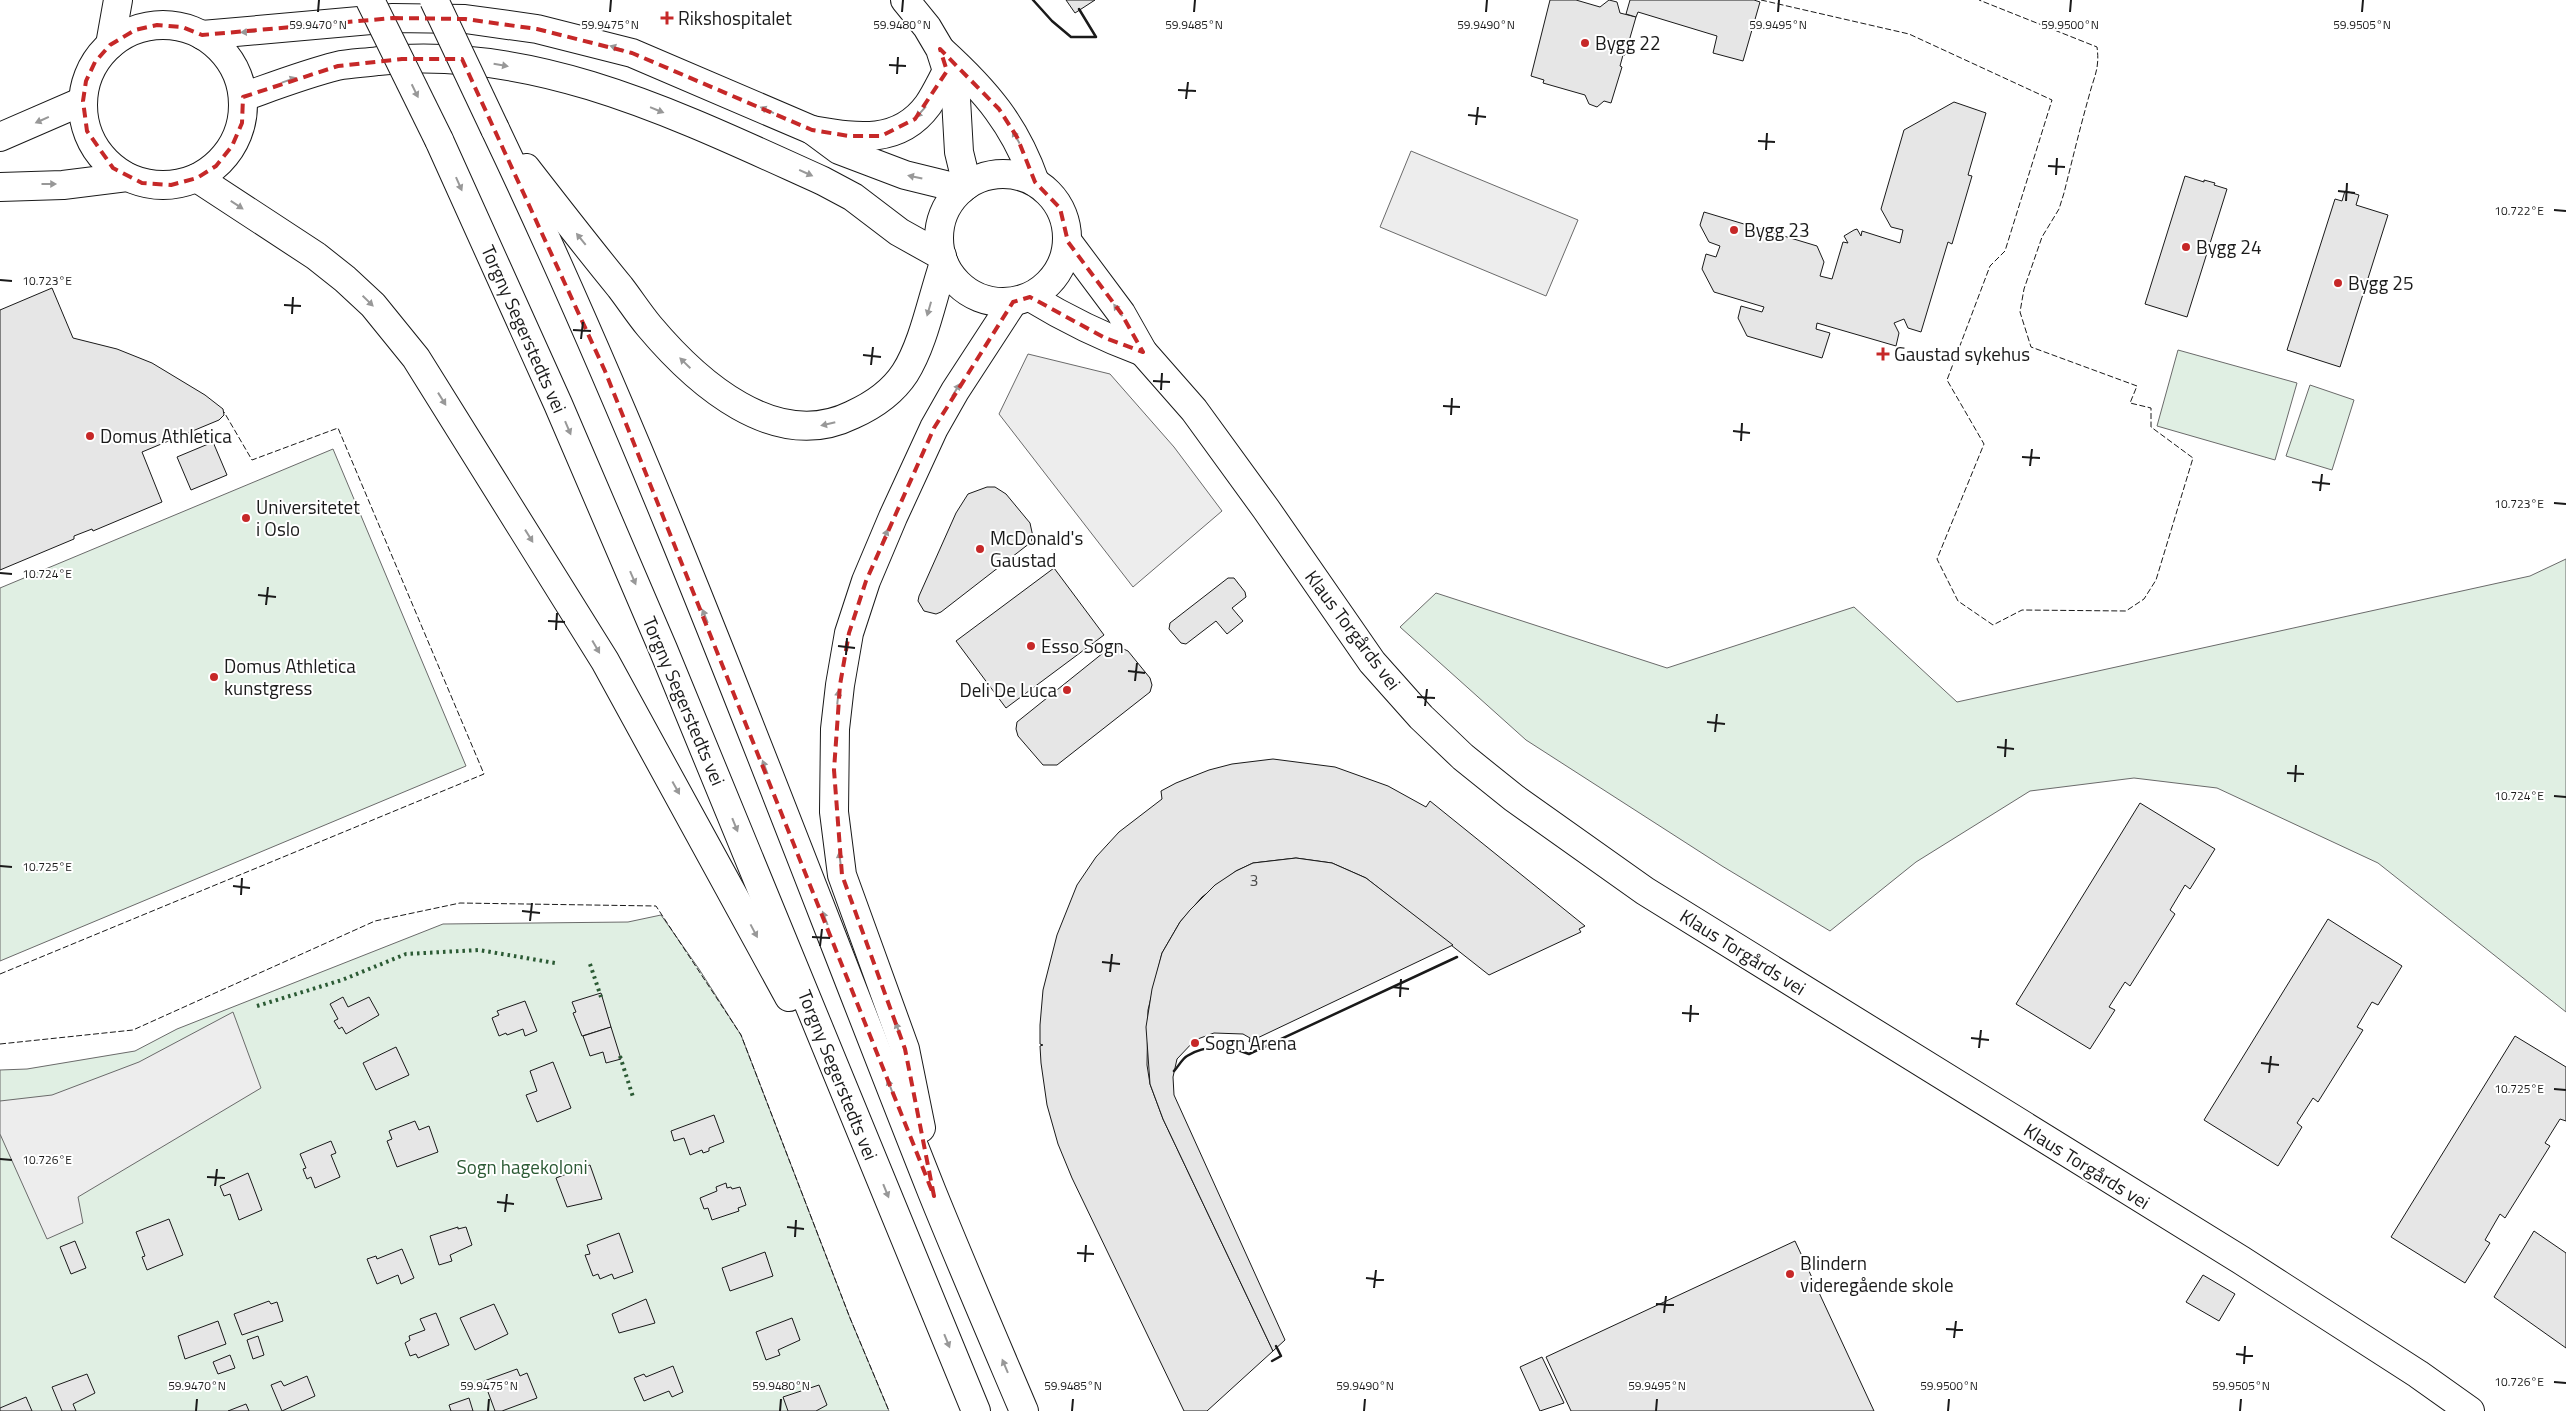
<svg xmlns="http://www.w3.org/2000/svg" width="2566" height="1411" font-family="'Titillium Web',sans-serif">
<rect width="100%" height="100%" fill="#fff"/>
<g fill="#e0efe3" stroke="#6a6a6a">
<polygon points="2178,350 2297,383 2275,460 2157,426"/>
<polygon points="2310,385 2354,400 2332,470 2286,456"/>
<polygon points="333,449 466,766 0,961 0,588"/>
<polygon points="2566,559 2566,1012 2378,863 2217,788 2134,778 2030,791 1916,862 1830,931 1722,866 1526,740 1400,627 1436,593 1667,668 1854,607 1957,702 2530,576"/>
<polygon points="661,915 699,969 741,1035 850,1318 889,1411 0,1411 0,1070 27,1069 135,1051 177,1029 443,924 628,922"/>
</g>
<g fill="#ededed" stroke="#6a6a6a">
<polygon points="1411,151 1578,220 1546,296 1380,227"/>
<polygon points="1028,354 1110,374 1174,447 1222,511 1133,587 999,414"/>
<polygon points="233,1012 261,1088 78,1197 83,1223 47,1239 0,1134 0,1101 52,1095 139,1062"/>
</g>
<g fill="#e6e6e6" stroke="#1a1a1a">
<polygon points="1066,0 1095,0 1075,13"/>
<polygon points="1550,0 1576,0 1600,7 1609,0 1617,2 1620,13 1636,17 1625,55 1623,55 1620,66 1622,67 1611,103 1604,101 1597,107 1589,104 1585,95 1543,83 1544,80 1531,76"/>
<polygon points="1630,0 1754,0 1760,2 1743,61 1713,53 1717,36 1638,12 1636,17 1626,14"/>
<polygon points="1954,102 1986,113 1968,175 1972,176 1952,244 1948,242 1921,332 1908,328 1904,319 1894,323 1899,333 1896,346 1817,323 1816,329 1830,333 1822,358 1747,336 1738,318 1741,306 1762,312 1764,307 1714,292 1702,269 1706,254 1716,257 1720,246 1709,242 1700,225 1704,212 1817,246 1824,262 1820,276 1832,279 1843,242 1848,243 1844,236 1854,230 1857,229 1861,236 1862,231 1900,243 1903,230 1891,227 1881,209 1904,130"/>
<polygon points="2185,176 2204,182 2204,180 2215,183 2214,185 2227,189 2187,317 2145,304"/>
<polygon points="2345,191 2359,195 2356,205 2388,215 2340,367 2287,350 2335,199 2342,201"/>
<polygon points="52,288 73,338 117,349 152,363 205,395 223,409 224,415 219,420 142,452 162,502 93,531 92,529 74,536 74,539 0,570 0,310"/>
<polygon points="213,442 227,475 191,490 177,457"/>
<polygon points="987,487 995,487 1006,494 1030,523 1033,537 1030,543 941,612 936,614 924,611 918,601 919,596 956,513 968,494"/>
<polygon points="1054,568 1104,635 1006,708 956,641"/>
<polygon points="1228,578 1234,578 1245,592 1246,597 1232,608 1243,621 1227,634 1216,621 1186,644 1181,643 1169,629 1170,623"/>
<polygon points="1117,646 1128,651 1150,678 1152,685 1150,692 1057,765 1043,765 1018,736 1016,729 1017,722 1108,649"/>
<polygon points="1273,759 1335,767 1388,786 1426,807 1430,801 1585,926 1579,929 1581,932 1489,975 1366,878 1332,863 1296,858 1253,863 1236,871 1202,897 1180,922 1162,953 1148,1010 1147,1065 1150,1084 1163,1119 1273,1351 1207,1411 1184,1411 1072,1178 1058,1144 1047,1105 1041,1063 1040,1046 1043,1045 1040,1044 1040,1025 1043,990 1057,935 1077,885 1096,857 1119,832 1162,799 1161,791 1176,783 1209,770 1232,764"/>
<polygon points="2140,803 2215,849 2190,889 2185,885 2170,910 2175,914 2130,986 2125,982 2109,1007 2115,1010 2090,1049 2016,1004"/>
<polygon points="1296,858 1332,863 1366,878 1453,945 1249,1042 1250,1038 1243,1034 1214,1033 1195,1040 1177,1059 1173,1077 1174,1095 1285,1340 1273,1351 1163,1119 1150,1084 1146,1027 1152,989 1162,953 1180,922 1190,910 1215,885 1236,871 1253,863"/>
<polygon points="2328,919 2402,966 2378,1005 2372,1002 2357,1027 2363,1030 2318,1102 2313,1098 2297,1123 2302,1127 2278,1166 2204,1120"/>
<polygon points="601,993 611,1027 582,1036 573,1013 576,1012 572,1002"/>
<polygon points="343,997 348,1007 369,997 379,1015 346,1034 342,1027 339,1029 334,1021 338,1019 330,1004"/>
<polygon points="525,1001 537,1031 525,1036 523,1029 507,1035 506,1033 499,1036 492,1018 499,1015 497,1011"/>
<polygon points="611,1027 621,1059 606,1063 603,1052 590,1056 583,1036"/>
<polygon points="2515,1036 2566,1067 2566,1121 2560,1119 2545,1143 2550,1146 2505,1218 2500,1214 2485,1240 2490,1243 2465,1283 2391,1237"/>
<polygon points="396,1047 409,1075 376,1090 363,1063"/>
<polygon points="553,1062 571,1108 537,1122 526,1095 537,1091 530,1071"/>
<polygon points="714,1115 724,1142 709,1148 709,1151 703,1153 702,1150 690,1155 684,1138 674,1141 671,1131"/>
<polygon points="415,1121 419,1130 429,1126 438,1152 397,1167 387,1141 392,1139 389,1131"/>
<polygon points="331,1141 336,1153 331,1155 340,1177 315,1188 311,1177 307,1179 303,1169 306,1168 300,1154"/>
<polygon points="590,1165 602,1199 567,1207 556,1178"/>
<polygon points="248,1173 262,1210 239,1220 230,1194 224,1196 220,1186"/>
<polygon points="726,1183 727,1188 731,1187 732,1189 740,1187 746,1205 738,1208 739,1211 712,1220 708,1208 704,1209 700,1198 717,1191 716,1187"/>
<polygon points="169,1219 183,1255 147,1270 142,1257 145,1256 136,1232"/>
<polygon points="458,1227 458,1229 466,1227 472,1245 450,1255 452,1261 439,1265 430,1236"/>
<polygon points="2534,1231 2566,1253 2566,1348 2494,1297"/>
<polygon points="619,1233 633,1272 614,1279 612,1274 600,1279 598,1274 593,1276 585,1255 590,1254 587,1245"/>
<polygon points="75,1241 86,1268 71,1274 60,1247"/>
<polygon points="1795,1241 1874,1411 1571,1411 1546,1357"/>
<polygon points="402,1249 414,1278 401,1284 398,1275 377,1284 367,1259 376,1256 377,1259"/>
<polygon points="765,1252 773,1276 730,1291 722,1268"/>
<polygon points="2203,1275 2235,1294 2219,1321 2186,1302"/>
<polygon points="646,1299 655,1323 619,1333 612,1314"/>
<polygon points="269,1301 271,1304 277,1302 283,1321 242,1335 234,1314"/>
<polygon points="494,1304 508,1334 475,1350 460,1318"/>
<polygon points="436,1313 449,1345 418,1358 416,1354 410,1356 405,1343 410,1340 409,1336 425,1330 420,1319"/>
<polygon points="792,1318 800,1340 778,1350 780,1355 766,1360 756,1332"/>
<polygon points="218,1321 226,1344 185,1359 178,1336"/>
<polygon points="258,1336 264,1355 253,1359 247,1340"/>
<polygon points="230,1355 235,1368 218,1374 213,1362"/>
<polygon points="1542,1357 1564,1403 1540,1411 1520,1367"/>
<polygon points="673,1366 683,1392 672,1397 669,1391 644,1401 634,1378 644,1374 646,1377"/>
<polygon points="517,1369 520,1376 527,1373 537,1398 502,1411 495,1411 484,1381"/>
<polygon points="87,1374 95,1393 73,1404 76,1411 62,1411 52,1387"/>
<polygon points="307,1376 315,1396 282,1411 271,1385 281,1381 284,1386"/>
<polygon points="819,1385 827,1405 816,1411 788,1411 783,1397"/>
<polygon points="26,1397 32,1411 0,1411 0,1408"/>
<polygon points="469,1398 473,1411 451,1411 449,1405"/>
<polygon points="246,1404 249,1411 228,1411"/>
</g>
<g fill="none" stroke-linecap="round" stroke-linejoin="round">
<defs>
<g id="tertiary">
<polyline points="905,0 927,27 940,49 956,99 959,152 967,185"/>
<path d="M942 51C986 91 1015 125 1035 182"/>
<path d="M812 130C854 137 898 146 928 105 935 95 941 82 947 71"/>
<polyline points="0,137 83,101"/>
<polyline points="0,187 63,185 127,177"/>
</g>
<g id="secondary">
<circle cx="163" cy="105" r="80"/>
<polyline points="202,35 393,18 465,19 537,29 632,53 812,130 839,150 905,175 962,189"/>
<path d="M243 97C274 86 305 74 337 66 350 63 365 63 378 61 536 44 683 118 823 181L853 197 899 232 942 256"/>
<circle cx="1003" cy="238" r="64"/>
<polyline points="1068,242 1121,313 1143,352 1194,410 1266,509 1372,662 1421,717 1463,757 1514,798 1645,891 2241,1260 2418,1374 2470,1411"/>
<path d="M1030 297C1066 319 1103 337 1143 352"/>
</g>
<g id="trunk">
<polyline points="110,45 118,0"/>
<path d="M495 129C660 475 791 837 932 1192 962 1266 993 1338 1024 1411"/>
<polyline points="439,140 558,404 663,649 976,1411"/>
<path d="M526 168C557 208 588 248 620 287 630 300 639 314 649 326 696 382 775 453 852 415 872 406 892 393 905 373 924 343 932 298 944 263"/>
<polyline points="197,178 316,256 345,279 373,305 416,358 605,661 789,997"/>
<polyline points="921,1128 905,1049 842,875 834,812 835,729 840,685 849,633 866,581 893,517 934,428 955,391 1013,302"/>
</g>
</defs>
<use href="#tertiary" stroke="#1a1a1a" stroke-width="30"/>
<use href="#secondary" stroke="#1a1a1a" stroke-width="30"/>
<use href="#trunk" stroke="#1a1a1a" stroke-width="30"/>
<use href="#tertiary" stroke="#fff" stroke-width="28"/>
<use href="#secondary" stroke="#fff" stroke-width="28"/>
<use href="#trunk" stroke="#fff" stroke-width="28"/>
<defs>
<g id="trunk-bridge">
<polyline points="370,0 439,140"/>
<polyline points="434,0 495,129"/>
</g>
</defs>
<use href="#trunk-bridge" stroke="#1a1a1a" stroke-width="30" stroke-linecap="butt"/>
<use href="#trunk-bridge" stroke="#fff" stroke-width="28"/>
<g stroke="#2b5a34" stroke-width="4" stroke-dasharray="2.5 4" stroke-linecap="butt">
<polyline points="590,964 601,997"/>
<polyline points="257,1006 342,980 406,954 479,950 555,963"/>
<polyline points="620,1056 633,1097"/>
</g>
<g stroke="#1a1a1a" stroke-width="1" stroke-dasharray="6 2.5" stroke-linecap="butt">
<path d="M1761 0 1909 34 2052 100 2005 251 1990 266 1947 380 1984 444 1937 559 1958 601 1993 625 2022 610 2126 611 2144 599 2156 580 2193 458 2151 427V408L2130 403 2137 386 2031 347 2020 312 2024 289 2042 237 2059 209 2064 193C2072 161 2080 128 2089 96 2094 76 2100 69 2097 47L1979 0"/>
<polyline points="0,974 484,774 338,428 252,460 224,412"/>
<polyline points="0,1044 133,1030 375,921 460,903 656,906 741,1035 850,1318 889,1411"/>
</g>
<g stroke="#1a1a1a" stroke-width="2.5">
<polyline points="1033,0 1052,21 1071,37 1096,37 1079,9"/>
<path d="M1174 1071C1178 1067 1182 1059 1187 1056 1206 1044 1229 1046 1249 1054L1457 957"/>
<polyline points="1272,1361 1281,1356 1276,1346"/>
</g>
</g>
<defs><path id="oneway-solid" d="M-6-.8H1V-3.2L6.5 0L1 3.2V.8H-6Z" transform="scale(1.25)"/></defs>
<g fill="#989898">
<use href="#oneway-solid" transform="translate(248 32) rotate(176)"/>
<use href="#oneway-solid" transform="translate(617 48) rotate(-163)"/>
<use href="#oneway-solid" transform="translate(501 65) rotate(10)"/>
<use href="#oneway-solid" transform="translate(289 80) rotate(-20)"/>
<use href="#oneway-solid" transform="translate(415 91) rotate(64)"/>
<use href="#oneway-solid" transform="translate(657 110) rotate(22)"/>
<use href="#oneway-solid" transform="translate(767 110) rotate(-156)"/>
<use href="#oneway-solid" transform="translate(921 112) rotate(132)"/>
<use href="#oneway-solid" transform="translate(42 120) rotate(156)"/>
<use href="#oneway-solid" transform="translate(1016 137) rotate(-119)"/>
<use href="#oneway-solid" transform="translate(806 173) rotate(24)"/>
<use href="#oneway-solid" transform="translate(915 177) rotate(-168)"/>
<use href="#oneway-solid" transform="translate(49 184)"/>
<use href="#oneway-solid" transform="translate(459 184) rotate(66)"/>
<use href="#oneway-solid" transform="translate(237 205) rotate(33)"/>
<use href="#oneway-solid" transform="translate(581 239) rotate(-129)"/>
<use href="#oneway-solid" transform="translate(368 301) rotate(44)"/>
<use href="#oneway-solid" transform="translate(929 309) rotate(106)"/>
<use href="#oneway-solid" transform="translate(1118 310) rotate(-126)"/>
<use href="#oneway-solid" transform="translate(685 363) rotate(-136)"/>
<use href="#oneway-solid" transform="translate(956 390) rotate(-59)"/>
<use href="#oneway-solid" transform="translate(442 399) rotate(58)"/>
<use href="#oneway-solid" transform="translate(828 424) rotate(167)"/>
<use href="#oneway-solid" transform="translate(568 428) rotate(67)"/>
<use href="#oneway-solid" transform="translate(529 536) rotate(58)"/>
<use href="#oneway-solid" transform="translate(885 536) rotate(-66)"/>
<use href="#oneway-solid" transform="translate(633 578) rotate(67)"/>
<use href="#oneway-solid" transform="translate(705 616) rotate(-112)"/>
<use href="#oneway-solid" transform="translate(596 647) rotate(60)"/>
<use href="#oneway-solid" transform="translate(838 697) rotate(-84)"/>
<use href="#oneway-solid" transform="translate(765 767) rotate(-111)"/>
<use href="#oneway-solid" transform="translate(676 788) rotate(61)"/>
<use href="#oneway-solid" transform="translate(735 825) rotate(68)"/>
<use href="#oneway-solid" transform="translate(840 859) rotate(-97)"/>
<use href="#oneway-solid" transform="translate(825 918) rotate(-111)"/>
<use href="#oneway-solid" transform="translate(754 931) rotate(62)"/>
<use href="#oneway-solid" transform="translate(898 1029) rotate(-110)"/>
<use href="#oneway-solid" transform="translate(890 1086) rotate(-111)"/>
<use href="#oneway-solid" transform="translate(886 1191) rotate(68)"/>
<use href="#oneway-solid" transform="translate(947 1341) rotate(68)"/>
<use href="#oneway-solid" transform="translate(1005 1366) rotate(-113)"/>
</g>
<path fill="none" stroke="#c62828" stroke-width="4" stroke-dasharray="10 6" stroke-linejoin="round" d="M393 18 465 19 537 29 632 53 812 130 849 136H881L915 119 947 71 940 49 999 109 1017 137 1035 182 1060 208 1068 242 1121 313 1143 352 1105 338 1030 297 1013 302 934 428 866 581 849 633 840 685 834 770 842 875 905 1049 934 1196 605 371 462 59H402L338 66 243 97 242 123 232 146 216 166 197 178 171 185 142 183 113 168 87 131 83 101 86 81 95 62 110 45 135 30 157 25 182 27 202 35Z"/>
<path fill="none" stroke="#1a1a1a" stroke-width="2" d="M318 12 319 0M610 12 611 0M902 12 903 0M1194 12 1195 0M1486 12 1487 0M1778 12 1779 0M2070 12 2071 0M2362 12 2363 0M889 65 906 66M897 74 898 57M1178 90 1196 91M1186 99 1188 82M1468 115 1486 117M1476 125 1478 107M1758 141 1775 142M1766 150 1767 133M2048 166 2065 167M2056 175 2057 158M2338 191 2355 193M2346 201 2347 183M2554 210 2566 211M0 280 12 281M284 305 301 306M292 314 293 297M573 330 591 331M581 339 583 322M863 355 881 357M871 365 873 347M1153 381 1170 382M1161 390 1162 373M1443 406 1460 407M1451 415 1452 398M1733 431 1750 433M1741 441 1742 423M2022 457 2040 458M2030 466 2032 449M2312 482 2330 484M2320 491 2322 474M2554 503 2566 504M0 573 12 574M258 595 276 597M266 605 268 587M548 621 565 622M556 630 557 613M838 646 855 648M846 655 847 638M1128 671 1145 673M1135 681 1137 663M1417 697 1435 698M1425 706 1427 689M1707 722 1725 724M1715 732 1717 714M1997 747 2014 749M2005 757 2006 739M2287 773 2304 774M2295 782 2296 765M2554 796 2566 797M0 866 12 867M233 886 250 888M241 895 242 878M522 911 540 913M530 921 532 903M812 937 830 938M820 946 822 929M1102 962 1120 964M1110 972 1112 954M1392 987 1409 989M1400 997 1401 979M1682 1013 1699 1014M1690 1022 1691 1005M1971 1038 1989 1040M1979 1048 1981 1030M2261 1063 2279 1065M2269 1073 2271 1056M2554 1089 2566 1090M0 1159 12 1160M207 1177 225 1178M215 1186 217 1169M497 1202 514 1204M505 1212 507 1194M787 1227 804 1229M795 1237 796 1220M1077 1253 1094 1254M1085 1262 1086 1245M1366 1278 1384 1280M1374 1288 1376 1270M1656 1304 1674 1305M1664 1313 1666 1296M1946 1329 1963 1330M1954 1338 1956 1321M2236 1354 2253 1356M2244 1364 2245 1346M2554 1382 2566 1383M196 1411 197 1399M488 1411 489 1399M780 1411 781 1399M1072 1411 1073 1399M1364 1411 1365 1399M1656 1411 1657 1399M1948 1411 1949 1399M2240 1411 2241 1399"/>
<g fill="#c62828" stroke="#fff" stroke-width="2">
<path d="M664.5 10.5h5v5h5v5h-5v5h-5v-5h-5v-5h5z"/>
<circle cx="1585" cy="43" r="5"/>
<circle cx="1734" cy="230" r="5"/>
<circle cx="2186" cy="247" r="5"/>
<circle cx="2338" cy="283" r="5"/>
<path d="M1880.5 346.5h5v5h5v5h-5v5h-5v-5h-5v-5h5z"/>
<circle cx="90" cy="436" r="5"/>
<circle cx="246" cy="518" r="5"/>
<circle cx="980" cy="549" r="5"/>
<circle cx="1031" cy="646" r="5"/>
<circle cx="214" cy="677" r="5"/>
<circle cx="1067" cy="690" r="5"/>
<circle cx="1195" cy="1043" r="5"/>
<circle cx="1790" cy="1274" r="5"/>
</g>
<g text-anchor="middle" stroke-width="4" stroke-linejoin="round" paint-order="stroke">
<g font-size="16" fill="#4d4d4d">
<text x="1254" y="886">3</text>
</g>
<g font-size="19" fill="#1a1a1a" stroke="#fff" text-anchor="start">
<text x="678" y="25">Rikshospitalet</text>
<text x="1595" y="50">Bygg 22</text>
<text x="1744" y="237">Bygg 23</text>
<text x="2196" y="254">Bygg 24</text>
<text x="2348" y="290">Bygg 25</text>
<text x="1894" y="361">Gaustad sykehus</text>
<text x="100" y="443">Domus Athletica</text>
<text x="256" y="514">Universitetet<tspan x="256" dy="22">i Oslo</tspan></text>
<text x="990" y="545">McDonald's<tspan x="990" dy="22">Gaustad</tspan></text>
<text x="1041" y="653">Esso Sogn</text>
<text x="224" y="673">Domus Athletica<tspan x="224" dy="22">kunstgress</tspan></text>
<text x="1057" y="697" text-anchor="end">Deli De Luca</text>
<text x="1205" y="1050">Sogn Arena</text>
<text x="1800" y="1270">Blindern<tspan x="1800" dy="22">videregående skole</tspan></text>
</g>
<g font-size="19" fill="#1a1a1a" stroke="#fff">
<text transform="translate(524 329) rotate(66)" y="7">Torgny Segerstedts vei</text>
<text transform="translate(1353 630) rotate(53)" y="7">Klaus Torgårds vei</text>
<text transform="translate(684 701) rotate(67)" y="7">Torgny Segerstedts vei</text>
<text transform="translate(1743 952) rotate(32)" y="7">Klaus Torgårds vei</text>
<text transform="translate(838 1075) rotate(68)" y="7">Torgny Segerstedts vei</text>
<text transform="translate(2087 1166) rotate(32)" y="7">Klaus Torgårds vei</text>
</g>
<g font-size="19" fill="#2b5a34" stroke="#fff">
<text x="522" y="1174">Sogn hagekoloni</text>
</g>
</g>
<g font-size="12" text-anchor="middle" fill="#1a1a1a" stroke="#fff" stroke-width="4" stroke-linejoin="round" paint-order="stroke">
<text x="318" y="29">59.9470°N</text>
<text x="610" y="29">59.9475°N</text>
<text x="902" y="29">59.9480°N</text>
<text x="1194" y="29">59.9485°N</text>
<text x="1486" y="29">59.9490°N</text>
<text x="1778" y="29">59.9495°N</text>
<text x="2070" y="29">59.9500°N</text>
<text x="2362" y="29">59.9505°N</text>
<text x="2519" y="215">10.722°E</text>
<text x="47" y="285">10.723°E</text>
<text x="2519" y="508">10.723°E</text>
<text x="47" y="578">10.724°E</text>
<text x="2519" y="800">10.724°E</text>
<text x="47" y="871">10.725°E</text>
<text x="2519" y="1093">10.725°E</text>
<text x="47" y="1164">10.726°E</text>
<text x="2519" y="1386">10.726°E</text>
<text x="197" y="1390">59.9470°N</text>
<text x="489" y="1390">59.9475°N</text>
<text x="781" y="1390">59.9480°N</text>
<text x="1073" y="1390">59.9485°N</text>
<text x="1365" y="1390">59.9490°N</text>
<text x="1657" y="1390">59.9495°N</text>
<text x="1949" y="1390">59.9500°N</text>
<text x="2241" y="1390">59.9505°N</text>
</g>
</svg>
